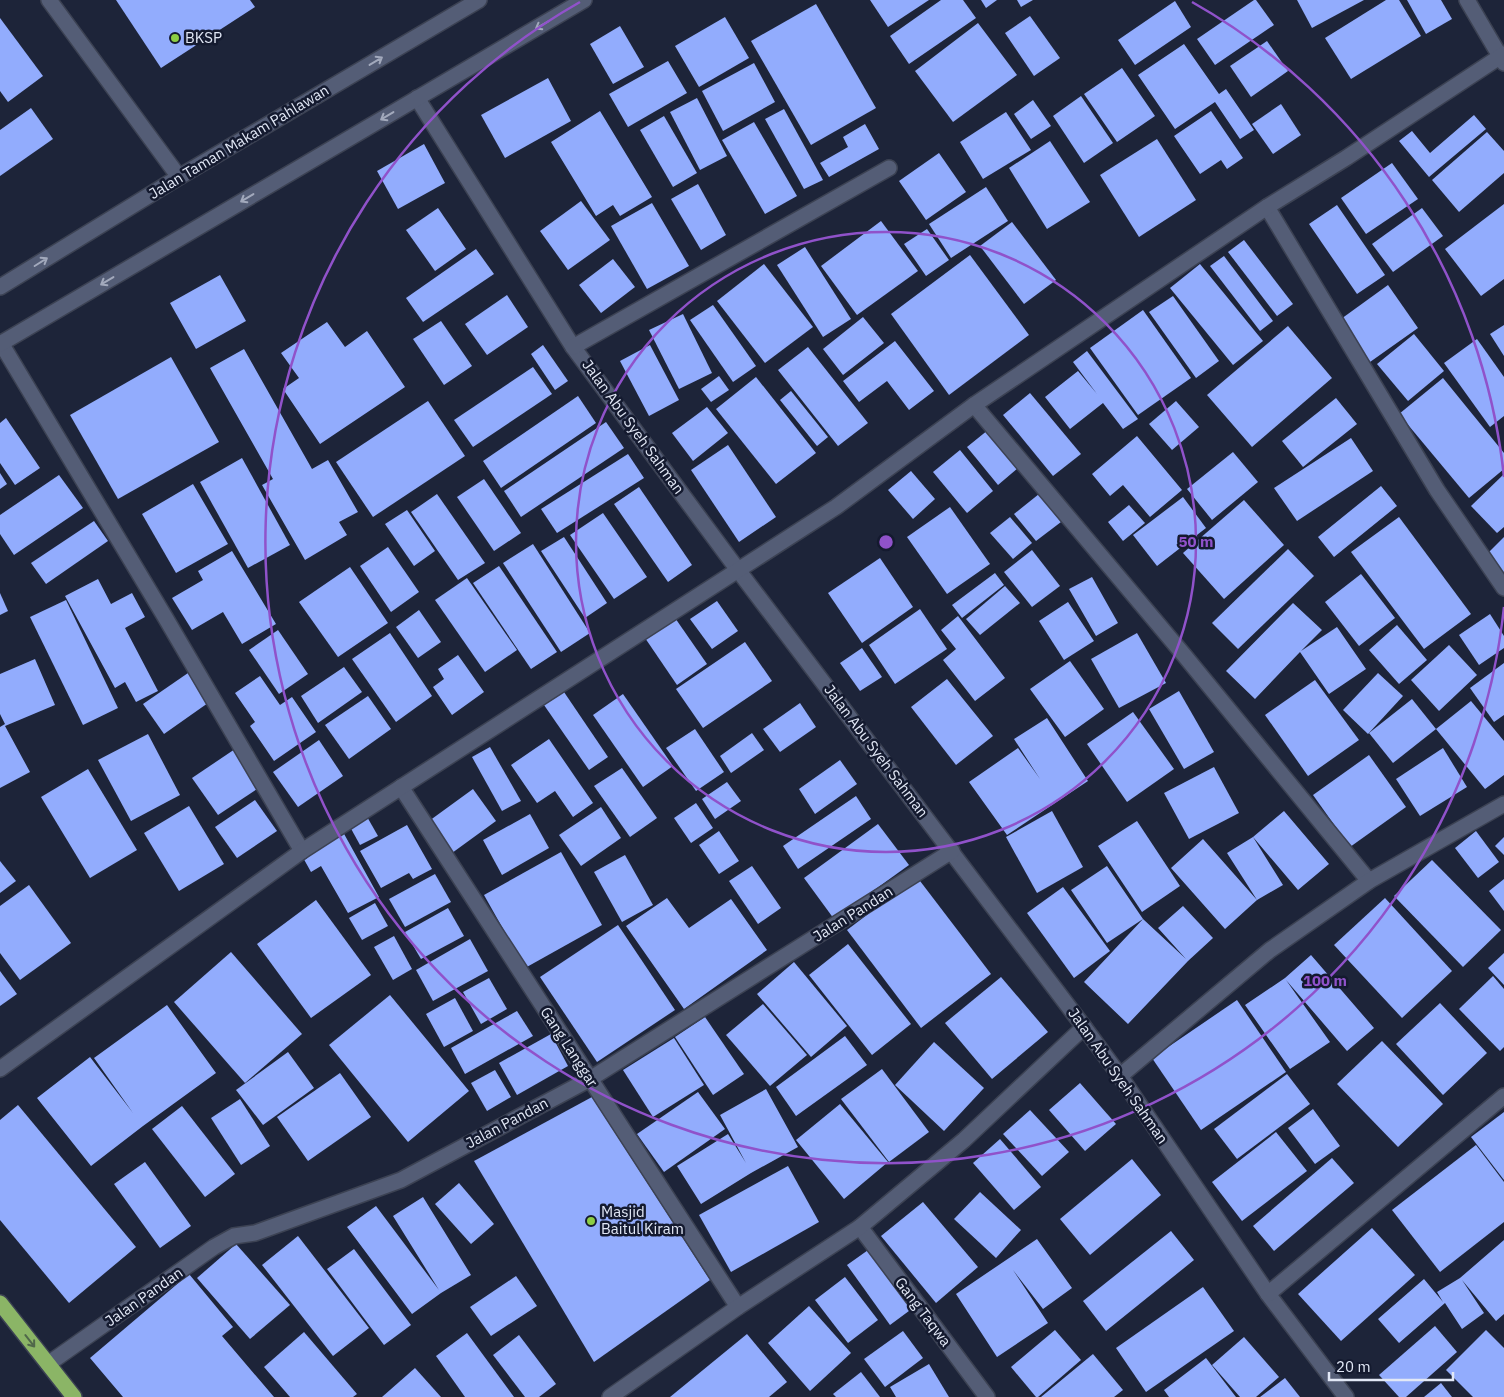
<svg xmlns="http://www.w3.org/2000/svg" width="1504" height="1397" font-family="'IBM Plex Sans',sans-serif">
<rect width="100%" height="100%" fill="#1d2439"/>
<g fill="#92acfd">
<polygon points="116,0 250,0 255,7 161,68"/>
<polygon points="870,0 929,0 888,27"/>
<polygon points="941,0 963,0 976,18 909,64 890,36"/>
<polygon points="981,0 997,0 986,8"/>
<polygon points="1017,0 1033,0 1021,7"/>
<polygon points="1254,0 1256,0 1274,25 1215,65 1197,39"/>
<polygon points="1297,0 1364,0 1312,28"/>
<polygon points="1386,0 1399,0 1421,36 1351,79 1325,38"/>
<polygon points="1407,0 1441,0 1452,19 1426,34"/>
<polygon points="1175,1 1191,27 1135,65 1118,40"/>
<polygon points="816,4 876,108 811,145 751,41"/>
<polygon points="1030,16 1060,58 1034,76 1005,33"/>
<polygon points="725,17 749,58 699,87 675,46"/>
<polygon points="0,18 43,76 8,102 0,91"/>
<polygon points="978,23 1017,75 953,122 915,71"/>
<polygon points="620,26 644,67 613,84 590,44"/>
<polygon points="1267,41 1288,71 1251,97 1230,66"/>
<polygon points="1184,44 1219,94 1226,89 1254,130 1240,139 1215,102 1175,129 1138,75"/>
<polygon points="668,61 687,93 628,127 609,94"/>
<polygon points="754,63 775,102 723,131 702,91"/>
<polygon points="1122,68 1155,116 1117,142 1084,94"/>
<polygon points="548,78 571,121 505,158 481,115"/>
<polygon points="1081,96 1113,143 1084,163 1053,116"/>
<polygon points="697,98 727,156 700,170 670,112"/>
<polygon points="1033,100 1051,126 1031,139 1014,114"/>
<polygon points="1281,104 1301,135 1273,154 1252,124"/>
<polygon points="31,108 53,139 0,176 0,130"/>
<polygon points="784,109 823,180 804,189 765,119"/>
<polygon points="600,111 652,197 620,216 613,205 596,216 551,142"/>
<polygon points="1211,111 1243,158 1227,169 1221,160 1200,174 1174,136"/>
<polygon points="1006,112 1031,150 983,179 960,142"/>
<polygon points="1474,115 1486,129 1429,177 1399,141 1412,131 1430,153"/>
<polygon points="664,116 697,173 673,187 640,130"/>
<polygon points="754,122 797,196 765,214 722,140"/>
<polygon points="865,124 879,149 829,177 820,163 848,147 843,137"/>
<polygon points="1487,132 1504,151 1504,173 1459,212 1432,180"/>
<polygon points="1157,139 1196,200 1139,237 1100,175"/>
<polygon points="1050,141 1090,202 1047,229 1009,168"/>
<polygon points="424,144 445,183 398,209 377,171"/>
<polygon points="939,153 966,192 926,220 899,181"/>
<polygon points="1392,163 1418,199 1366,234 1341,198"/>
<polygon points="698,184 726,235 701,250 671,199"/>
<polygon points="986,187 1008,221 951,258 929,224"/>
<polygon points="581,201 610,240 568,270 540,231"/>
<polygon points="652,203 689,266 647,289 611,226"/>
<polygon points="1504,204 1504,279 1481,296 1445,249"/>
<polygon points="1337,205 1385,275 1357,294 1309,224"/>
<polygon points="438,208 466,249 435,271 406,230"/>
<polygon points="1422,208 1443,236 1393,272 1372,244"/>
<polygon points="881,221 918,271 857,315 821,266"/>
<polygon points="1012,222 1056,280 1024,304 980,246"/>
<polygon points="927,229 949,260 926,276 904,244"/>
<polygon points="1244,240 1293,304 1277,316 1228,252"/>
<polygon points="805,247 851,319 823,337 777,265"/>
<polygon points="476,249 494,274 423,322 406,298"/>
<polygon points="970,255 1029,335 949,395 891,314"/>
<polygon points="1224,256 1273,321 1260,331 1210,266"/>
<polygon points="613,259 635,287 601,313 579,285"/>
<polygon points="764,264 813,327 765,363 717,301"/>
<polygon points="1200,264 1263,341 1233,365 1170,288"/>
<polygon points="220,275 246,321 196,349 170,303"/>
<polygon points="1388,285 1418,328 1370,362 1341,319"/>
<polygon points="507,295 528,327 487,355 465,324"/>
<polygon points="1173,296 1219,361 1196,378 1149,312"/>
<polygon points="713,305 756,366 733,382 690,320"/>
<polygon points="1143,310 1191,378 1138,415 1090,348"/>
<polygon points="683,314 712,373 679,389 649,330"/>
<polygon points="863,317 884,343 843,375 823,349"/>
<polygon points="441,321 472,366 444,385 413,339"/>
<polygon points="327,322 345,347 367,331 405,387 320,444 283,389 299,378 281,353"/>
<polygon points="1504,325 1504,356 1490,334"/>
<polygon points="1288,326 1332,378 1252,447 1207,395"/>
<polygon points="1414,334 1444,371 1408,401 1377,364"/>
<polygon points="1477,339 1504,377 1504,416 1490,427 1444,363"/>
<polygon points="895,341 934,391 909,410 887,381 859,402 843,381"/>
<polygon points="543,345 568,381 555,390 531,354"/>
<polygon points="650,345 679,400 649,416 620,361"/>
<polygon points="808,347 868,423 838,446 778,370"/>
<polygon points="244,349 312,469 328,460 358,512 339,522 347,535 305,560 262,485 273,479 210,368"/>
<polygon points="1087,351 1138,419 1123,429 1103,403 1070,429 1045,397 1078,371 1097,394 1073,362"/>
<polygon points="171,357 219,442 118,499 70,415"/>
<polygon points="533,367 552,394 473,447 454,420"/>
<polygon points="719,376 729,390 711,402 701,389"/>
<polygon points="756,377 816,453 776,484 716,409"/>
<polygon points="1443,378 1504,453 1504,469 1469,498 1399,414"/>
<polygon points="791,391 828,437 817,446 780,400"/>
<polygon points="1030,393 1081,454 1053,476 1003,415"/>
<polygon points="578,396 596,423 501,488 483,461"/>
<polygon points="1336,398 1357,424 1303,467 1282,441"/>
<polygon points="428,401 465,456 373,517 336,462"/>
<polygon points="1176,401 1199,427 1172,450 1149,424"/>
<polygon points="707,407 728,433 693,461 672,433"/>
<polygon points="6,418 40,468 15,485 0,463 0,423"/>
<polygon points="606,422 624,448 521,517 504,491"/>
<polygon points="988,430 1018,468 998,485 967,447"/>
<polygon points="1137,436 1182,490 1150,517 1123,485 1110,496 1092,474"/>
<polygon points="1351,438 1373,471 1297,521 1274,488"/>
<polygon points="728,445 776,517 739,542 691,470"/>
<polygon points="960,450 993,491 967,513 933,472"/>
<polygon points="1233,452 1258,482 1212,520 1187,489"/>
<polygon points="628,454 644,478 557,533 541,509"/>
<polygon points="242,458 290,545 248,568 200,482"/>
<polygon points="911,471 935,499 913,519 888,490"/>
<polygon points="0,473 7,484 0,489"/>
<polygon points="1504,474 1504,527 1497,533 1471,506"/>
<polygon points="59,475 83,508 14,555 0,534 0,515"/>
<polygon points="484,479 521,533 494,551 457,497"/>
<polygon points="193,484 228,544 176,573 142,514"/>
<polygon points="1381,486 1397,506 1334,557 1318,537"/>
<polygon points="639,487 692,565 668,582 614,504"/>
<polygon points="437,494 485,563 458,580 411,512"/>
<polygon points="1039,494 1061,522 1036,541 1014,514"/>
<polygon points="1183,497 1206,528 1157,566 1133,535"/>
<polygon points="1244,500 1284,545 1224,599 1183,553"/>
<polygon points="1129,505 1145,523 1123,541 1108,522"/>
<polygon points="950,507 990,564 947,594 907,537"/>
<polygon points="407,510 435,551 414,566 385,524"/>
<polygon points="603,513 647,577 614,599 570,535"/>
<polygon points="1010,517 1032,543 1013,559 990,533"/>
<polygon points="1399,517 1471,614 1424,649 1351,552"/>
<polygon points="94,521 108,541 46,584 31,563"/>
<polygon points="564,537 607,603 585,618 541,551"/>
<polygon points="1504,537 1504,576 1484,557"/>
<polygon points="533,544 590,633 561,652 503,563"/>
<polygon points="388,547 419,592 391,612 360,566"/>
<polygon points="1288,549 1314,576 1238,649 1212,623"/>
<polygon points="1032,550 1060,586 1032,607 1004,572"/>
<polygon points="232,551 276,624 242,644 223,612 192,630 172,598 203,580 198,571"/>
<polygon points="880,558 913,607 862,643 828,593"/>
<polygon points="499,566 557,652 531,669 473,583"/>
<polygon points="350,567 388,623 338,657 299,602"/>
<polygon points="995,573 1004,585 962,618 952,605"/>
<polygon points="1361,574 1395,618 1359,646 1325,602"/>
<polygon points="1092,577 1118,623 1096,636 1069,589"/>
<polygon points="467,578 517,650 485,672 435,600"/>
<polygon points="98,579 111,604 132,593 145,617 125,628 158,691 136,702 125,682 115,688 65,596"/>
<polygon points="1005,586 1020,603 980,635 966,619"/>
<polygon points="0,593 8,611 0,615"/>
<polygon points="66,600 118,708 83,725 30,617"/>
<polygon points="717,601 738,631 712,649 690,619"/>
<polygon points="1068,602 1094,641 1064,660 1039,621"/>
<polygon points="1293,603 1322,630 1301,651 1337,627 1366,669 1329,694 1300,652 1255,699 1226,671"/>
<polygon points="920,609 947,649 895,684 869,645"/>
<polygon points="419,610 441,642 418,658 396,627"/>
<polygon points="1490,614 1504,636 1504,648 1479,665 1459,635"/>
<polygon points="673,615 707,664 677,685 643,635"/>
<polygon points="958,616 1005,678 975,701 943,660 956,649 941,630"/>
<polygon points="1397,625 1427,660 1399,684 1369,650"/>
<polygon points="278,630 308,674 279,694 249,650"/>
<polygon points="390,633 432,696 396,722 352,659"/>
<polygon points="1137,633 1166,683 1119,708 1091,659"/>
<polygon points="745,642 772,681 703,728 676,689"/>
<polygon points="1449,645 1477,675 1439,711 1411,680"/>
<polygon points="862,648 882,677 860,691 840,663"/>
<polygon points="458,655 484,692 452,715 433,687 444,679 438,669"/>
<polygon points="35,659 55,705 5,726 30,772 0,788 0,727 5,724 0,714 0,674"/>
<polygon points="1070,661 1104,709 1065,737 1030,689"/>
<polygon points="1504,663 1504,715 1494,722 1470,688"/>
<polygon points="344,667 362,692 318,723 301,696"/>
<polygon points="188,673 208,703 164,734 143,704"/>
<polygon points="1378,673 1403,696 1368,734 1343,710"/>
<polygon points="260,676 280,705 292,697 316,732 274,761 250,726 255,722 235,693"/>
<polygon points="947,679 993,736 956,765 911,707"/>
<polygon points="1315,680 1359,740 1308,776 1265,715"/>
<polygon points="1179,691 1214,752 1184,769 1149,709"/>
<polygon points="564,692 608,757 589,770 544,705"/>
<polygon points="623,694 673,766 643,787 593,715"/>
<polygon points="368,696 391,729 349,759 325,725"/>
<polygon points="1412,699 1436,729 1393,763 1369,733"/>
<polygon points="1471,701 1504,741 1504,775 1485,789 1436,729"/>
<polygon points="800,703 816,727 780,752 763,729"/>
<polygon points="1133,712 1174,769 1127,802 1087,744"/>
<polygon points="1047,718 1088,781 1007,835 969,782 1018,748 1040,779 1014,739"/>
<polygon points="695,729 724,772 696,791 666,748"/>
<polygon points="752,733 764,750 731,773 720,756"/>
<polygon points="148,734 180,795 131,821 98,760"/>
<polygon points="549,739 593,803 573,817 555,791 537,803 511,765"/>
<polygon points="319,740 343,776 298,807 273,772"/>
<polygon points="490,747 521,801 502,811 472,757"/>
<polygon points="1443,748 1467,787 1420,816 1396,779"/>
<polygon points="235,749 260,787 218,815 192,778"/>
<polygon points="1369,755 1406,807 1350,847 1313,795"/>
<polygon points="840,760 857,784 815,814 799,789"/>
<polygon points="1214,767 1239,813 1189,839 1164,793"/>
<polygon points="622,768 657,818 630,837 594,786"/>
<polygon points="88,769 137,850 90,878 41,797"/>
<polygon points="727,782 741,801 715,819 702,799"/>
<polygon points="473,789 496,821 452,853 429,821"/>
<polygon points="856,796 871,819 798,869 783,846"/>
<polygon points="255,800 277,831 237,858 215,827"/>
<polygon points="696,803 713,828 691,843 674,818"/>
<polygon points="189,806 224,864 179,891 144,833"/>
<polygon points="601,807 621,838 581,866 559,835"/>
<polygon points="1052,811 1083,867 1037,893 1006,837"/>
<polygon points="1284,811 1329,864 1298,890 1253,837 1283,885 1257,900 1225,929 1171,868 1203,839 1257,900 1227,853 1253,837"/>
<polygon points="530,814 549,848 502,875 483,840"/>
<polygon points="366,815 378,836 360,845 349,825"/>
<polygon points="1137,821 1180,886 1142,912 1098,846"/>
<polygon points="878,824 909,865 834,919 804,878"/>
<polygon points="407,825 432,869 413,879 409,873 381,888 360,851"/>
<polygon points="719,831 739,861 719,874 699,845"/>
<polygon points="1476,831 1499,862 1478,878 1455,848"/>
<polygon points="343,832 379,897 348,913 321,866 311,872 301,854"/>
<polygon points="1504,837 1504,855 1495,846"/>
<polygon points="561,852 602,925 525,968 484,895"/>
<polygon points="625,855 653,905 622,922 594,872"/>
<polygon points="1432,860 1501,930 1463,967 1394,896"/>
<polygon points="0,861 16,881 0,893"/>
<polygon points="752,866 781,908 758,924 729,881"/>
<polygon points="1107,866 1143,919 1186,959 1158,928 1183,906 1213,938 1188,961 1128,1024 1084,982 1143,919 1107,943 1071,890"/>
<polygon points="435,874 451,902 405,927 389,899"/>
<polygon points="917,877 991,974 921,1028 847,930"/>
<polygon points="1504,879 1504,911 1489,891"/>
<polygon points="29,885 71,943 20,980 0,953 0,906"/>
<polygon points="1063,887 1110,951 1074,978 1027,913"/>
<polygon points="667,898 689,928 731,899 767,950 684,1009 626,926"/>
<polygon points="1385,898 1452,971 1402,1018 1334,945"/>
<polygon points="316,900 371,975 311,1018 257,944"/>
<polygon points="375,903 388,926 362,940 349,918"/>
<polygon points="448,908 464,936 421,959 405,932"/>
<polygon points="618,925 675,1010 597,1062 540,977"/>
<polygon points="394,936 412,969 393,980 374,947"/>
<polygon points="470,939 488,971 433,1001 416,970"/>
<polygon points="848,944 911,1024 872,1055 809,975"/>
<polygon points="231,952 302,1034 245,1083 174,1002"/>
<polygon points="1504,953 1504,985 1488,968"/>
<polygon points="1311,955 1374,1028 1347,1051 1286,980 1330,1042 1290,1069 1245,1005 1285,978"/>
<polygon points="794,962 847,1026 811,1057 757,994"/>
<polygon points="0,971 17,994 0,1006"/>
<polygon points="1493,976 1504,989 1504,1047 1500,1051 1459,1009"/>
<polygon points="1001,977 1048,1032 992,1079 945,1023"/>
<polygon points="489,978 507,1009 481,1024 463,992"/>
<polygon points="390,995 469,1091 408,1142 329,1045"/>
<polygon points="455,998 473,1031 444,1047 426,1014"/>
<polygon points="1237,1000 1286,1072 1201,1130 1152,1058"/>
<polygon points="1440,1003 1487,1053 1443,1095 1396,1044"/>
<polygon points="763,1004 807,1055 770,1086 726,1035"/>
<polygon points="167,1005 216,1073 143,1126 91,1166 37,1098 90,1057 133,1113 94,1058"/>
<polygon points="517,1011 533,1036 465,1074 451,1048"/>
<polygon points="705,1017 744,1074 713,1095 675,1037"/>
<polygon points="551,1034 568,1066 517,1095 499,1063"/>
<polygon points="845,1036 867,1065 796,1116 776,1087"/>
<polygon points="674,1038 704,1085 653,1117 623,1070"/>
<polygon points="1382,1041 1443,1104 1398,1147 1337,1084"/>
<polygon points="934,1042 984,1088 944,1131 895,1085"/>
<polygon points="288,1052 314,1088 263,1125 236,1090"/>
<polygon points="882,1069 929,1132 889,1162 841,1099"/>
<polygon points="495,1070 511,1097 487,1111 471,1083"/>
<polygon points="340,1073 371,1117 308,1161 277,1117"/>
<polygon points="1287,1074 1310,1104 1237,1159 1214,1129"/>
<polygon points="1080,1083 1116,1124 1085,1151 1049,1110"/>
<polygon points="766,1089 798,1147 751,1173 701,1204 677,1166 728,1134 746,1163 720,1115"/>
<polygon points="698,1092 725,1129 664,1172 637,1134"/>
<polygon points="592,1097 710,1280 594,1362 474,1161"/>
<polygon points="240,1099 270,1146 241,1165 211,1118"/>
<polygon points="840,1104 888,1162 844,1199 796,1140"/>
<polygon points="18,1105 136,1247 69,1303 0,1220 0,1120"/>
<polygon points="182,1106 235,1174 205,1197 152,1129"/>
<polygon points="1313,1109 1340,1146 1315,1164 1288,1128"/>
<polygon points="1030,1110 1069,1152 1042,1176 1003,1134"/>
<polygon points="1504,1112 1504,1180 1471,1137"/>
<polygon points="1276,1132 1307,1171 1242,1221 1212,1182"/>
<polygon points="1000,1139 1041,1187 1014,1210 973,1163"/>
<polygon points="1476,1145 1504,1182 1504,1222 1440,1272 1392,1210"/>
<polygon points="1332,1158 1354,1183 1274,1251 1253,1226"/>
<polygon points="1132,1159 1161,1195 1090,1255 1060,1219"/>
<polygon points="145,1162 191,1226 160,1248 114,1184"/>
<polygon points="788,1166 819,1222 731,1272 699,1215"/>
<polygon points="459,1183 494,1224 471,1244 435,1204"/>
<polygon points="980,1192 1021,1230 996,1258 954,1219"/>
<polygon points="423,1197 471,1275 441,1293 412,1314 347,1227 376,1206 439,1290 393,1216"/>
<polygon points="923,1202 978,1267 936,1303 881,1236"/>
<polygon points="1372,1228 1415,1275 1341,1341 1298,1294"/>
<polygon points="1171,1231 1194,1260 1106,1331 1083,1301"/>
<polygon points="298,1236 369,1328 333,1356 262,1265"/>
<polygon points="1037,1239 1072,1288 1043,1309 1013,1270 1048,1323 997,1357 956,1294"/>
<polygon points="1504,1240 1504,1314 1496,1321 1462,1280 1484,1313 1462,1329 1445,1303 1399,1343 1378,1319 1424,1279 1443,1302 1437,1292 1460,1278"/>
<polygon points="236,1244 290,1305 250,1339 197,1278"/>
<polygon points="871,1248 913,1308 890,1325 847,1265"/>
<polygon points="354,1249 411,1325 384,1345 327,1269"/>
<polygon points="189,1274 233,1327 222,1336 274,1397 123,1397 90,1358"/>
<polygon points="516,1276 537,1306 491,1336 470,1307"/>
<polygon points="845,1277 878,1320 848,1343 815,1300"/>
<polygon points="1203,1287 1234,1331 1146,1392 1116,1348"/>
<polygon points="809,1306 851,1353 810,1391 768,1343"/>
<polygon points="1435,1326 1457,1352 1406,1397 1399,1397 1379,1375"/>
<polygon points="1055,1330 1081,1360 1038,1397 1036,1397 1011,1367"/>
<polygon points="1486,1330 1504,1348 1504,1397 1473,1397 1446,1370"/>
<polygon points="903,1331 923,1358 885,1387 864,1359"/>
<polygon points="304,1332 357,1394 353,1397 290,1397 264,1367"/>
<polygon points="467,1333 514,1397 465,1397 436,1356"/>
<polygon points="747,1334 787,1382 769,1397 670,1397"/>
<polygon points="519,1335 556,1384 539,1397 525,1397 493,1355"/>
<polygon points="1244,1337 1279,1377 1256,1397 1240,1397 1212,1365"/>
<polygon points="1093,1354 1123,1390 1114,1397 1041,1397"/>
<polygon points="1206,1358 1236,1397 1169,1397 1164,1390"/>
<polygon points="929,1364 949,1397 896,1397 890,1387"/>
<polygon points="415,1368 441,1397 382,1397"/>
<polygon points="861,1372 880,1397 836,1397 833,1394"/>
<polygon points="1285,1378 1300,1397 1260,1397"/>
<polygon points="1441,1383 1452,1397 1424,1397"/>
</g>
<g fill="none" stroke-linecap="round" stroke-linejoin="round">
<defs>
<g id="minor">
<polyline points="49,0 179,177"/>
<polyline points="1467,0 1504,63"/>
<polyline points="417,98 573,347 738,570 1084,1027 1120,1076 1268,1294 1346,1397"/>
<polyline points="1267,207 1437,490 1504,588"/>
<polyline points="0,287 179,177 479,0"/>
<polyline points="1,343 165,617 302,851"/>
<polyline points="0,344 584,0"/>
<polyline points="573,347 889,168"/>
<polyline points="974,405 1184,655 1369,881"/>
<polyline points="401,787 738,1307"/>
<polyline points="0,1069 302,851 836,507 974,405 1267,207 1346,158 1504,54"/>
<polyline points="1120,1076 1270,950 1369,881 1504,804"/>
<polyline points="860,1227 987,1397"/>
<polyline points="1268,1294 1504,1096"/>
<polyline points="48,1364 214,1247 234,1236 255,1233 401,1180 590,1079 952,851"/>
<polyline points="610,1397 738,1307 860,1227 964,1140 1084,1027"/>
</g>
<polyline id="highway" points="0,1303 74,1397"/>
</defs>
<use href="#minor" stroke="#3c4253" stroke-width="18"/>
<use href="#highway" stroke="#3c4253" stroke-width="18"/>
<use href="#minor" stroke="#545d76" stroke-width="15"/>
<use href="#highway" stroke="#8bb566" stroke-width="15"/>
</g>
<defs><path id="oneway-shaft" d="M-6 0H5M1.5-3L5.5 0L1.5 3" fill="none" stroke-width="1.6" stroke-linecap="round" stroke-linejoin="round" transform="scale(1.25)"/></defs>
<g stroke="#a2a9bc">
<use href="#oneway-shaft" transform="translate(542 25) rotate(150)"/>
<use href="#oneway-shaft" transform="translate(376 61) rotate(-31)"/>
<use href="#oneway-shaft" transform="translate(387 116) rotate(149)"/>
<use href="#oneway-shaft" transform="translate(247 198) rotate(149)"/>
<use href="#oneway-shaft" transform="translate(41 262) rotate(-32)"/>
<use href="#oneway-shaft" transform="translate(107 281) rotate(149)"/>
</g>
<use stroke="#50684a" href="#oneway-shaft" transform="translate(30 1341) rotate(52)"/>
<g fill="none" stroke="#9052ca" stroke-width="2.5">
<circle cx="886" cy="542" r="310"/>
<path d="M1504 607A621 621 0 1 1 580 2M1192 2A621 621 0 0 1 1504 477"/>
</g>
<g fill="#8cce45" stroke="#141a2f" stroke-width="2">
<circle cx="175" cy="38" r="5"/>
<circle cx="591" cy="1221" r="5"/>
</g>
<g text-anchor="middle" stroke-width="5" stroke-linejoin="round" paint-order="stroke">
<g font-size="15" fill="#e2e8f6" stroke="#141a2f" text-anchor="start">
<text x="185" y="43">BKSP</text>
<text x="601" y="1217">Masjid<tspan x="601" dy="17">Baitul Kiram</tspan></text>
</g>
<g font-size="15" fill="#e2e8f6" stroke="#141a2f">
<text transform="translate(239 142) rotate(-31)" y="5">Jalan Taman Makam Pahlawan</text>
<text transform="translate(633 427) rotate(54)" y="5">Jalan Abu Syeh Sahman</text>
<text transform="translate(876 751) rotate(53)" y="5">Jalan Abu Syeh Sahman</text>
<text transform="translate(853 914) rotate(-32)" y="5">Jalan Pandan</text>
<text transform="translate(569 1047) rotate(57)" y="5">Gang Langgar</text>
<text transform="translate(1118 1076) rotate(55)" y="5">Jalan Abu Syeh Sahman</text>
<text transform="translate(507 1123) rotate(-28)" y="5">Jalan Pandan</text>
<text transform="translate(144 1297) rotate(-35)" y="5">Jalan Pandan</text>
<text transform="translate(923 1312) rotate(53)" y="5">Gang Taqwa</text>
</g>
</g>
<circle cx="886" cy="542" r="8" fill="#9052ca" stroke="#141a2f" stroke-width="2.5"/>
<g font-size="15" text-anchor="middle" font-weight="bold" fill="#9052ca" stroke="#141a2f" stroke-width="5" stroke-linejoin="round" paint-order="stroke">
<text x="1196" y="547">50 m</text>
<text x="1325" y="986">100 m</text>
</g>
<path d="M1329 1372v8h124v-8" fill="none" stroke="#e2e8f6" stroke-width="2.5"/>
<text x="1336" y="1372" font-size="15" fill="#e2e8f6" stroke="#141a2f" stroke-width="4" paint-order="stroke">20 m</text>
</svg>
